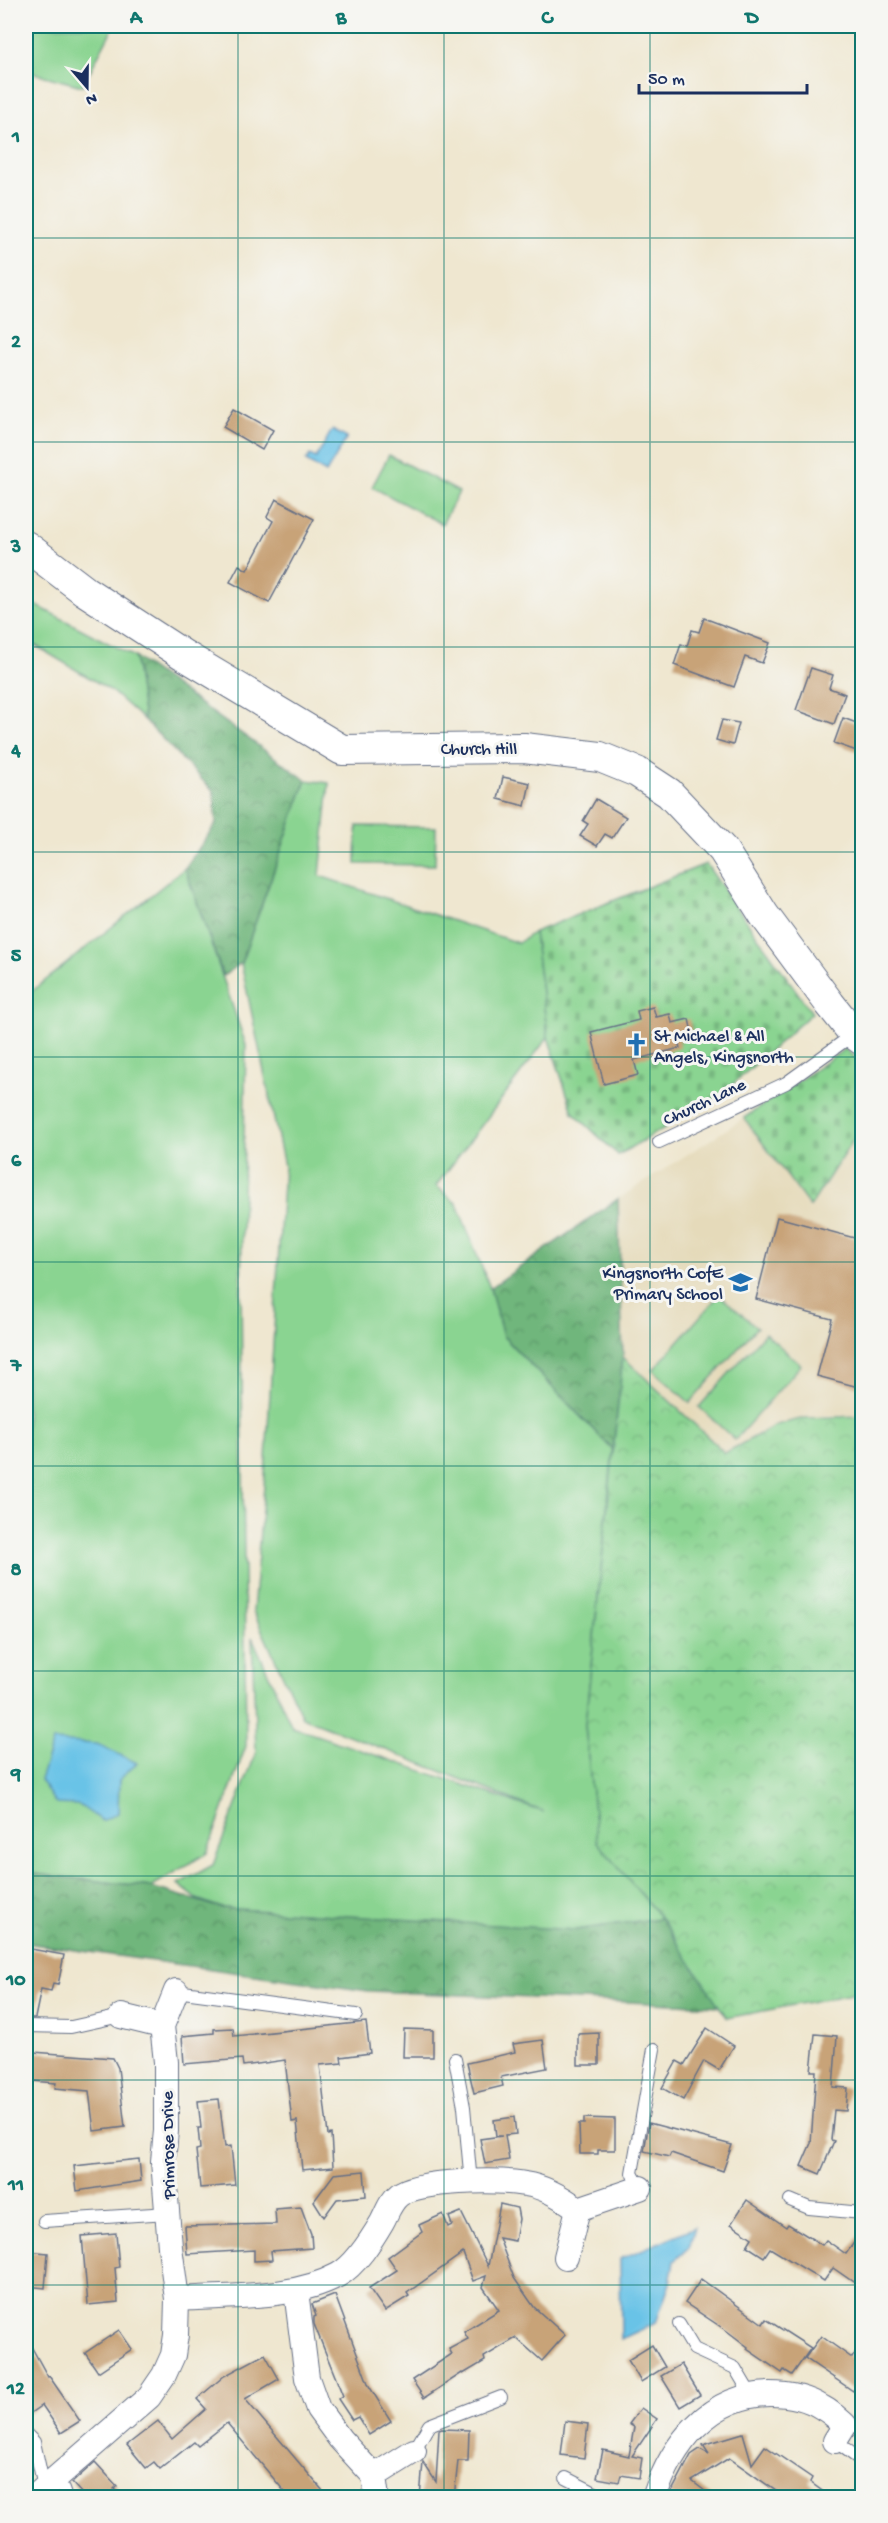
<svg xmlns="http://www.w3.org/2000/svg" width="888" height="2523" font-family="'Gochi Hand',sans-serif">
<defs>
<pattern id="forest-crowns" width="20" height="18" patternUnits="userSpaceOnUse" patternTransform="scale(1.5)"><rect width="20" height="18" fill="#6fb67b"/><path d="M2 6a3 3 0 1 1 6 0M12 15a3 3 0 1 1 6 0" fill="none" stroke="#5a9468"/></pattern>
<pattern id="cemetery-stones" width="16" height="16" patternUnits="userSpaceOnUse" patternTransform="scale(1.5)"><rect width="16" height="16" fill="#8ad491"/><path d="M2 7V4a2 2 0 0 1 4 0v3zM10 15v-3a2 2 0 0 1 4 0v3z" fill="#76b67f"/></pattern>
<pattern id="park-crowns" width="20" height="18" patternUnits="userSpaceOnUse" patternTransform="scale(1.5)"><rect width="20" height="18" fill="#8ad491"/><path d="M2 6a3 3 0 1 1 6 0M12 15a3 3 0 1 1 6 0" fill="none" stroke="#76b67f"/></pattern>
</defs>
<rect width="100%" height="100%" fill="#f6f6f2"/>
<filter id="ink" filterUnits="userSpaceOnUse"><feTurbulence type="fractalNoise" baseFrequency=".0167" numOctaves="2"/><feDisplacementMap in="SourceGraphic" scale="12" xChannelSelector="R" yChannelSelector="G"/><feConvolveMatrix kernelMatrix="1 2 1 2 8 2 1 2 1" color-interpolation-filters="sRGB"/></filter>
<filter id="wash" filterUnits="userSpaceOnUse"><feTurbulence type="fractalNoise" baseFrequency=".008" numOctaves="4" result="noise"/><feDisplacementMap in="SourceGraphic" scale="24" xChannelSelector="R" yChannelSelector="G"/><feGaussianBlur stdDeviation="1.35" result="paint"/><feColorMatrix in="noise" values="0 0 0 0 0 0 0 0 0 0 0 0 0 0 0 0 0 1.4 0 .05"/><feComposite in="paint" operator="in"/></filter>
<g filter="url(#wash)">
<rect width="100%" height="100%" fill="#efe7d0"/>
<polygon fill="#e5daba" points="744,1118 811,1207 862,1126 862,1416 830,1415 805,1418 725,1453 623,1357 618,1199"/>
<g fill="#8ad491" stroke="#528278" stroke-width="1.5">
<polygon points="26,26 114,26 82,86 26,71"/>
<polygon points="389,455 459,492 442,524 372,487"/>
<polygon points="26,600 135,657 144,720 110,690 26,640"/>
<polygon points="306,780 329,783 320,876 518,943 534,932 548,1037 436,1186 457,1204 490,1288 503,1336 613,1450 585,1725 597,1841 661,1918 576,1930 538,1934 222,1908 197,1899 178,1884 213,1865 256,1753 252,1637 292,1727 544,1812 302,1717 253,1611 265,1475 284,1166 241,963"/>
<polygon points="357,826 436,827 435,865 356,864"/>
<polygon points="185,868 246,1045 241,1286 246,1746 207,1853 151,1887 26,1873 26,996"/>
<polygon points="719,1295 757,1327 690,1403 653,1370"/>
<polygon points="765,1333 801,1365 735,1440 699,1407"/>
</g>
<g fill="url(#forest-crowns)" stroke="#45726c" stroke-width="1.5">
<polygon points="135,657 306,780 241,963 223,976 185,868 216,824 214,792 144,720"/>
<polygon points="618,1199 623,1357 613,1450 503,1336 490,1288"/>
<polygon points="26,1873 151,1887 222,1908 576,1930 661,1918 720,2006 368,1991 26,1943"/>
</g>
<g fill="url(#cemetery-stones)" stroke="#528278" stroke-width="1.5">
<polygon points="706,864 812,1013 721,1095 618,1155 573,1112 548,1037 534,932"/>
<polygon points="845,1049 862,1064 862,1126 810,1207 744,1118"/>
</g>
<polygon fill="url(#park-crowns)" stroke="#528278" stroke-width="1.5" points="623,1357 725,1453 776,1425 805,1418 862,1416 862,1992 727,2018 661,1918 597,1842 585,1725"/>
<g fill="#69c3e7" stroke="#4279a2" stroke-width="1.5">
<polygon points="332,430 347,438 326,473 306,461 310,455 316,458"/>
<polygon points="53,1741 97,1744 137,1763 119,1780 118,1813 102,1821 79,1805 56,1804 40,1780"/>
<polygon points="695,2227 689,2247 674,2261 670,2283 656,2323 621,2339 620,2259"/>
</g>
<g id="blocks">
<g fill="#c8a378">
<polygon points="234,408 273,430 262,450 223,427"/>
<polygon points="276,499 314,519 269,603 230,582 239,565 247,570 273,521 267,517"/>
<polygon points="704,618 770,643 762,663 745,657 734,687 674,665 681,644 687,646 692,630 699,632"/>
<polygon points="811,668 833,675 829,688 845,694 834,724 796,710"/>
<polygon points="843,718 862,725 862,753 834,743"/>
<polygon points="722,720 739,723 733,745 716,740"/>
<polygon points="503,777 530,783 525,806 498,799"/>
<polygon points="596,799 626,817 612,838 605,834 597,846 580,836 588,824 583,821"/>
<polygon points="653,1007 656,1017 670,1014 672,1023 689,1019 693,1037 678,1041 680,1048 634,1060 638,1075 604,1084 591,1032 639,1020 637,1011"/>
<polygon points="777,1217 862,1240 862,1388 817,1376 832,1319 756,1299"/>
<polygon points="31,1949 64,1955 58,1985 53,1984 51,1991 41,1989 35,2018 26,2018 26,1975"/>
<polygon points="366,2022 370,2053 341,2057 342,2063 320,2065 328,2135 331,2134 333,2167 302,2170 297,2121 292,2122 285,2060 243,2066 242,2059 184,2064 182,2036 214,2033 214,2029 233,2028 234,2036"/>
<polygon points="707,2028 734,2046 719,2070 704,2061 683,2100 662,2088 677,2061 684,2065"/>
<polygon points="404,2029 433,2030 433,2057 403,2057"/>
<polygon points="599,2033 599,2065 578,2065 578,2034"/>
<polygon points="815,2034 837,2036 833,2087 848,2088 846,2111 834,2110 831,2140 834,2141 820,2174 801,2166 811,2143 816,2071 811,2071"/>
<polygon points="543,2040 547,2068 501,2077 503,2086 474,2093 467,2063 515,2052 513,2044"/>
<polygon points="33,2052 113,2058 118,2068 125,2127 94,2131 89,2091 55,2088 56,2083 32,2081"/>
<polygon points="219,2099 225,2147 231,2146 235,2185 200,2188 196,2150 200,2149 198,2128 201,2128 198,2101"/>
<polygon points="514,2117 516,2134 505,2135 509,2160 485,2164 480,2139 502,2136 496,2136 494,2120"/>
<polygon points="584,2118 615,2119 615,2150 598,2150 598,2154 580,2154 579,2124 584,2124"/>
<polygon points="649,2123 732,2145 723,2171 671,2153 669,2157 644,2151"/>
<polygon points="139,2159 141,2181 77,2191 74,2166"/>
<polygon points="364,2171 366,2196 337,2199 324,2217 314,2201 334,2174"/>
<polygon points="747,2200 786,2227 788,2224 822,2245 826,2240 846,2254 862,2231 862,2288 833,2268 824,2281 770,2248 764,2257 747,2246 752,2238 731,2224"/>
<polygon points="500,2204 517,2208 519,2219 515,2241 499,2238 514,2278 534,2307 565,2335 542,2361 516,2338 484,2357 485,2361 463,2374 462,2373 424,2398 412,2380 452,2354 449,2349 468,2339 464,2332 499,2310 483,2287 486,2276 473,2281 463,2253 407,2293 409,2296 385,2311 369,2288 397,2270 388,2257 422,2232 419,2225 443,2214 448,2227 452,2225 449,2217 461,2212 488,2266"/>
<polygon points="301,2207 311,2234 312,2248 271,2251 272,2260 254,2261 254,2250 187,2254 185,2226 276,2224 275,2209"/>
<polygon points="116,2233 119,2267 115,2268 118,2302 88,2305 82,2236"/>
<polygon points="26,2251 48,2253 45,2288 26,2286"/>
<polygon points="701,2279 763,2324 766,2319 811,2348 792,2375 784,2370 782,2373 747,2349 748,2347 727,2331 685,2303"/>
<polygon points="335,2295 369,2386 391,2421 369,2435 358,2417 352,2420 338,2399 343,2396 314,2324 314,2317 316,2316 312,2304"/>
<polygon points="119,2330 132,2349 98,2372 85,2353"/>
<polygon points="821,2336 852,2358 862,2343 862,2393 855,2388 853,2391 805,2358"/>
<polygon points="26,2337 48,2377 49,2376 80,2421 61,2433 42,2405 26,2416"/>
<polygon points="652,2345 665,2367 641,2382 628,2360"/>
<polygon points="265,2354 279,2379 245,2399 329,2498 290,2498 227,2423 198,2446 194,2442 160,2469 154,2462 146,2468 127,2445 158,2421 172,2439 206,2409 197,2399 224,2376"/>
<polygon points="681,2364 700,2395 680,2407 661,2376"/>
<polygon points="641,2408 657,2419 632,2456 642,2458 639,2478 621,2475 619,2482 597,2478 603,2450 629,2456 634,2427 629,2424"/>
<polygon points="565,2421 588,2424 584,2458 561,2455"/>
<polygon points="442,2429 469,2430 468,2461 458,2461 454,2498 420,2498 423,2462 436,2482 439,2430"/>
<polygon points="743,2433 752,2464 765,2446 812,2478 810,2482 832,2498 786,2498 729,2458 692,2481 714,2498 677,2498 670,2495 691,2455 700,2449 709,2454 703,2445"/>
<polygon points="95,2462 117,2486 114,2489 122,2498 86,2498 72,2483"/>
</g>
</g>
</g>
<g filter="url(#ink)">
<use href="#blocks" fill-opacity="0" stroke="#656f86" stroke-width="1.5"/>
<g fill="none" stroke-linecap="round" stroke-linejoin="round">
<defs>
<g id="service">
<polyline points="659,1142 786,1083 854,1034"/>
<polyline points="176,1991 356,2015"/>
<polyline points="26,2026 71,2027 121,2016"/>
<polyline points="455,2059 464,2107 471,2183"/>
<polyline points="640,2188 632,2173 654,2049"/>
<polyline points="790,2200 809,2208 862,2213"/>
<polyline points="44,2221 168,2213"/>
<polyline points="679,2324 694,2349 735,2368 751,2395"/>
<polyline points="26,2434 34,2442 44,2487"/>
<polyline points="835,2441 862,2461"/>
<polyline points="414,2451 429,2425 501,2397"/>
<polyline points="58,2476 66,2498"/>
<polyline points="566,2478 605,2498"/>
</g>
<g id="minor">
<polyline points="121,2016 162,2026"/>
<polyline points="566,2257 578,2209 640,2188"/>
<polyline points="296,2291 307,2378 318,2409 340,2439 374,2476 377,2498"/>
<path d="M177 2299C228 2295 292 2300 338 2275 356 2265 372 2239 382 2222 387 2213 390 2202 399 2195 418 2180 500 2179 525 2184 545 2187 562 2197 578 2209"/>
<polyline points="374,2476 414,2451"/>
<polyline points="33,2498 149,2397 164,2375 173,2355 176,2335 177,2299 170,2247 163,2161 166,2131 166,2062 162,2026 176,1991"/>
<path d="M654 2498C672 2444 709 2395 770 2394 788 2394 808 2398 823 2408 831 2412 838 2419 845 2425L835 2441"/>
</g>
<polyline id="tertiary" points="26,546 85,591 182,654 342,750 524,748 600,757 637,772 669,793 723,850 764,915 830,1004 854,1034 862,1040"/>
</defs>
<use href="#service" stroke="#656f86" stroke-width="14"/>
<use href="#minor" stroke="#656f86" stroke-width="26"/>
<use href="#tertiary" stroke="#656f86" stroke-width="32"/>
<use href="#service" stroke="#fff" stroke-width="12"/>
<use href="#minor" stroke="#fff" stroke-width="24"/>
<use href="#tertiary" stroke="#fff" stroke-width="30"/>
</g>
</g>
<path fill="none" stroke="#0f766e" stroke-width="1.5" stroke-opacity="0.55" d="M238 26V2498M444 26V2498M650 26V2498M26 238H862M26 442H862M26 647H862M26 852H862M26 1057H862M26 1262H862M26 1466H862M26 1671H862M26 1876H862M26 2080H862M26 2285H862"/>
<defs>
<symbol id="church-bare" viewBox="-9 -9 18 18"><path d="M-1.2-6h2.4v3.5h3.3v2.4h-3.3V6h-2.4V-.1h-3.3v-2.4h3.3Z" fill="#1f6fb2" stroke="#f6f6f2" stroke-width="2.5" paint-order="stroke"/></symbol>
<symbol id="school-bare" viewBox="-9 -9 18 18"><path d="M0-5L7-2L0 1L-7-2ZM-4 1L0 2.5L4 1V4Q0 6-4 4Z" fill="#1f6fb2" stroke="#f6f6f2" stroke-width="2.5" paint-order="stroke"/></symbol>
</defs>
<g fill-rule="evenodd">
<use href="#church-bare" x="620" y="1028" width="33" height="33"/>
<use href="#school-bare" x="724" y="1266" width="33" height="33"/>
</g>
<g text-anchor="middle" stroke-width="6" stroke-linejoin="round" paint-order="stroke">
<g font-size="18" fill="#1b2f5e" stroke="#f6f6f2">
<text x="479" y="754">Church Hill</text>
<text transform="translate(704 1101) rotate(-25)" y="6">Church Lane</text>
<text transform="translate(167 2145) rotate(-91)" y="6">Primrose Drive</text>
</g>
<g font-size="18" fill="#1b2f5e" stroke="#f6f6f2" text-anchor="start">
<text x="654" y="1041">St Michael &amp; All<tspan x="654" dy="21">Angels, Kingsnorth</tspan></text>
<text x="723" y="1278" text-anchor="end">Kingsnorth CofE<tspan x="723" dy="21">Primary School</tspan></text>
</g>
</g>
<rect width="888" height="2523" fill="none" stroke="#f6f6f2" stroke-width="66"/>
<g transform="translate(87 87) rotate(160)" stroke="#f6f6f2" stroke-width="4.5" paint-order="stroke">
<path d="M0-4.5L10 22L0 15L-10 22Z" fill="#1b2f5e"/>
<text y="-9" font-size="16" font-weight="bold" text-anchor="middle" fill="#1b2f5e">N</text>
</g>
<path d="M639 84v9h168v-9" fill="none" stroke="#1b2f5e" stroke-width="3"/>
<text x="648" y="84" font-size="18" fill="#1b2f5e" stroke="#f6f6f2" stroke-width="4.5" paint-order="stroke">50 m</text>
<rect x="33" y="33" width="822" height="2457" fill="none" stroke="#0f766e" stroke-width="2"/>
<g font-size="20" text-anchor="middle" font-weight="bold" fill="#0f766e">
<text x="136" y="23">A</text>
<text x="341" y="23">B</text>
<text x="547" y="23">C</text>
<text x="752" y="23">D</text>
<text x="16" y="142">1</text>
<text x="16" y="347">2</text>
<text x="16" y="552">3</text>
<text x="16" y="756">4</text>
<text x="16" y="961">5</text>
<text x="16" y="1166">6</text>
<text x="16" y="1371">7</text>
<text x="16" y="1575">8</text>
<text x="16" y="1780">9</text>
<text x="16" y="1985">10</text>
<text x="16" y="2190">11</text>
<text x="16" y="2394">12</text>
</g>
</svg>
